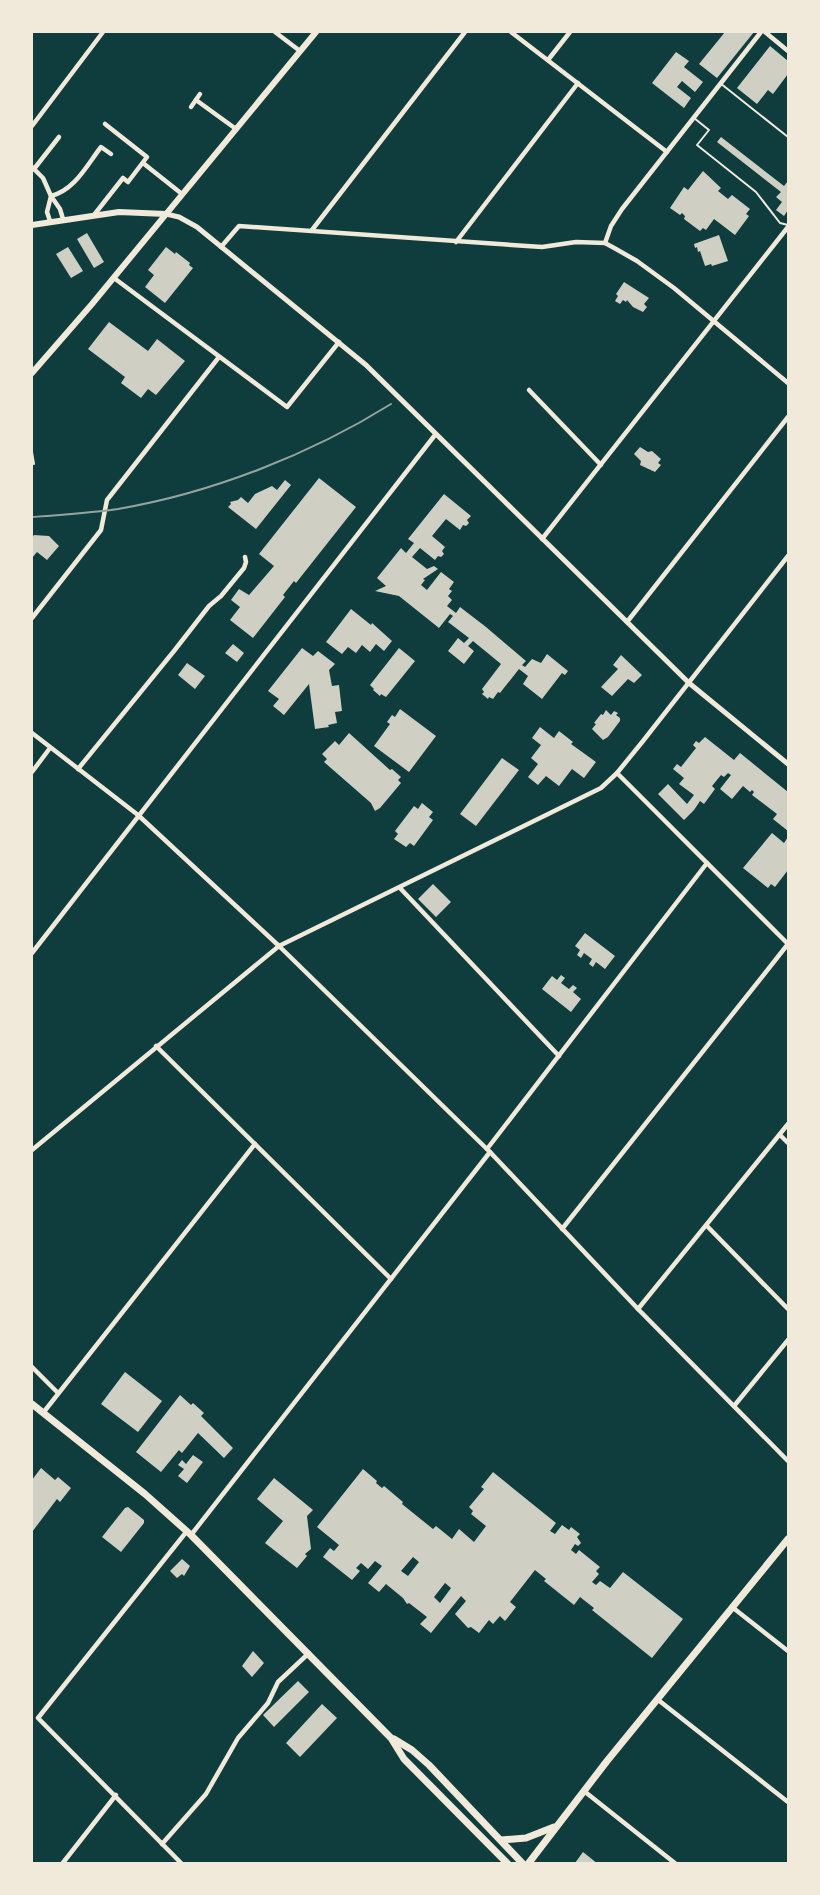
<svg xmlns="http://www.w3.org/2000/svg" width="820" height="1895" font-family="'Playfair Display',serif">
<rect width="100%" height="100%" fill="#0f3d3e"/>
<g fill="#cfcfc3" fill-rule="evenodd">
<polygon points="725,32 754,32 717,78 699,64"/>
<polygon points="770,46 788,61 788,74 773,94 768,90 757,104 737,88"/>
<polygon points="676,52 689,61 684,67 703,82 695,92 682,81 677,87 691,98 684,108 652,83"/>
<polygon points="721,137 784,186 788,181 788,210 784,216 776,210 782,202 776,197 781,192 717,142"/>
<polygon points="703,171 721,188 718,191 728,199 732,195 750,209 746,214 749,216 735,235 714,219 706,230 703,228 700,231 684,219 685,216 682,213 680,215 670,208 684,187 688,190"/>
<polygon points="87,233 104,262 94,268 77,239"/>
<polygon points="719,235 728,261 712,266 711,264 705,266 700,251 698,252 697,247 695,248 694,244"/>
<polygon points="68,247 83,271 71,278 56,254"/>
<polygon points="166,247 175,254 176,252 190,263 189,265 193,268 165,303 145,287 154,275 148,270"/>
<polygon points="624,282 649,298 644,304 647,307 643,312 633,307 627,300 626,302 623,300 620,304 615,301 618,296 616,294"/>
<polygon points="109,322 148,351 157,339 185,361 156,395 148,389 141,398 121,383 125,377 88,349"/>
<polygon points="640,447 648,452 652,451 661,459 658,463 661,465 655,472 640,465 641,461 634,454"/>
<polygon points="319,478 356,507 296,583 294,581 283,595 285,597 253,638 230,620 240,607 231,600 239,589 249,595 274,566 259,554"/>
<polygon points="285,480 291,485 256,529 228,507 231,504 230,502 238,500 241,497 248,503 255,494 272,486 277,490"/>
<polygon points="444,494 471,516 467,520 469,523 466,526 463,525 460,530 446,519 432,536 445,547 442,551 444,554 441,557 438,556 435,560 420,548 412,557 427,569 434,566 438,569 423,579 425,580 421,585 427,590 441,572 454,582 449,589 452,591 448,596 452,600 447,606 456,613 460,607 486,627 526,661 522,665 525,667 532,659 541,663 547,654 568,671 565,675 562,673 542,699 523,684 528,676 519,669 500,693 498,692 493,699 489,697 488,699 482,694 484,692 482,689 501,664 473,641 468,646 474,651 464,664 448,651 458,638 464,643 469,638 448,622 453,616 450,614 439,628 399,596 375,591 386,586 377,578 401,548 406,553 414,543 408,539"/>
<polygon points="34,535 49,536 59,546 47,560 37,552 32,558 32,538"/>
<polygon points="351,609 371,625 372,623 392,641 384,651 376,644 370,652 362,645 356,653 348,647 342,654 326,642"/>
<polygon points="233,644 244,653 237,662 225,653"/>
<polygon points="302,648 313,656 318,651 335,664 329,670 332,686 339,685 342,711 335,712 337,723 328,725 329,727 315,729 309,684 284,715 273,706 279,699 268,691"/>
<polygon points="399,648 415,661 386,697 381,694 380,696 373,690 374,689 370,685"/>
<polygon points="621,655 642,675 634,683 628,679 612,696 601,687 618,669 613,665"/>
<polygon points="187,663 205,676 195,689 178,675"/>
<polygon points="400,709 436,736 409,772 374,746 390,724 387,722 392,715 395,717"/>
<polygon points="606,710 611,715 614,711 618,713 616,715 620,718 620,721 608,737 603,740 592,729 596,724 594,723 601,714 603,715"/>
<polygon points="540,727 554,738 559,731 573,742 571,744 596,762 584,778 572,769 559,786 546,776 538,785 528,777 538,764 531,758 541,745 532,738"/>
<polygon points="349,733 390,770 392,769 401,777 398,780 401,783 380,808 375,811 371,803 324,762 327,759 322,754 335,741 339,745"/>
<polygon points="705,737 734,760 740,753 788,792 788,831 773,819 777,814 752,795 754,792 752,790 750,792 743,786 732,799 720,789 731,775 728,773 724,777 721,775 712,786 715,789 704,804 700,801 694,810 684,820 658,794 668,784 687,804 694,795 679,784 684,778 673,769 677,764 681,767 696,748 693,745 696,741 699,743"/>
<polygon points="502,758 519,770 476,826 460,814"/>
<polygon points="422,803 433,812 429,817 433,820 414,846 410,843 406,847 394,839 398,834 395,831 414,806 418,809"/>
<polygon points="772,833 784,843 788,837 788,870 775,887 771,884 768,888 743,868"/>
<polygon points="433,884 451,902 436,917 418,899"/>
<polygon points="585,933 615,956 605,969 596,962 593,967 589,964 592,959 584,953 581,958 577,955 580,950 575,946"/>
<polygon points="561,975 565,978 561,983 569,989 573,985 577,988 573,992 581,999 571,1012 542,989 552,976 557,980"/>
<polygon points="125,1372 162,1401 138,1432 101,1404"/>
<polygon points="180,1395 191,1405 193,1403 204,1413 201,1416 233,1448 224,1458 198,1433 182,1453 179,1450 161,1472 136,1452"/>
<polygon points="193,1455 203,1462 187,1483 178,1476 184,1469 178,1465 182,1460 186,1464"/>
<polygon points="41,1468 55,1480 58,1477 71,1488 60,1502 57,1499 32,1532 32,1480"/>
<path d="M363 1469 377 1481 376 1483 382 1488 384 1486 403 1502 402 1504 433 1529 436 1526 452 1539 459 1529 474 1542 486 1526 471 1514 473 1511 469 1507 484 1489 481 1487 493 1472 556 1523 550 1531 555 1534 562 1525 569 1530 571 1527 580 1534 577 1537 581 1543 578 1546 575 1544 571 1550 576 1554 579 1550 600 1567 596 1571 599 1574 592 1582 596 1585 600 1581 610 1588 623 1572 683 1619 652 1658 592 1610 594 1608 580 1597 574 1605 544 1581 546 1579 535 1570 510 1602 516 1607 505 1621 500 1616 493 1624 489 1620 479 1633 471 1627 468 1628 455 1614 466 1601 461 1596 431 1633 420 1624 427 1617 409 1603 407 1604 403 1598 386 1584 379 1592 368 1583 382 1566 375 1561 368 1569 361 1563 356 1568 360 1571 352 1580 323 1557 330 1548 334 1551 339 1545 317 1527ZM413 1557 419 1562 408 1576 401 1571ZM445 1583 451 1588 440 1603 434 1597Z"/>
<polygon points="274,1478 313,1510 307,1516 311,1549 305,1554 307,1556 297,1568 265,1543 283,1521 257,1499"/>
<polygon points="128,1507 144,1520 144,1523 121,1552 102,1537 125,1508"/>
<polygon points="182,1559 190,1566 184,1576 182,1574 177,1578 170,1571"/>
<polygon points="253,1651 264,1663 252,1677 242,1666"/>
<polygon points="298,1681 309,1692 274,1727 263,1715"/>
<polygon points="322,1704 337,1718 300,1757 286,1743"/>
<polygon points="583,1852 598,1864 575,1863"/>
</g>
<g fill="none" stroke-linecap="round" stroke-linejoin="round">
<g stroke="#f1e9da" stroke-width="2">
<polyline points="720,83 788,137"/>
<polyline points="694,118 709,130 697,145 756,192 780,223 788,225"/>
<polyline points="32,452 34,464"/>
</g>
<g stroke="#f1e9da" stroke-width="4.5">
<polyline points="275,32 300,51"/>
<polyline points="511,32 667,152"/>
<polyline points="765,32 788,51"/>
<polyline points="548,60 570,32"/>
<polyline points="196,100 236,129"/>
<polyline points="191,107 200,94"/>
<polyline points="32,126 103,32"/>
<polyline points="143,163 182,194"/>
<polyline points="32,167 43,178 51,196 47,212 50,221"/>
<polyline points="34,169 59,137"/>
<polyline points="94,215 123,178 128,182 147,157 105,124"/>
<path d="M63 219 60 209 51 196C75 190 87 165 101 147L111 154"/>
<polyline points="312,230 465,32"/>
<polyline points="456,242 578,83"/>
<polyline points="605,243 611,226 622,209 761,32"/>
<polyline points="221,247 239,226 542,247 576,242 605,243 616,249 637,261 674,288 788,383"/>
<polyline points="114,278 287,407 339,342"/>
<polyline points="529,390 601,465"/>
<polyline points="542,539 788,227"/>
<polyline points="32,618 101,530 107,500 219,357"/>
<polyline points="627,622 788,417"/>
<polyline points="32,733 138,815 279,946 490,1152 638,1309 788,1461"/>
<polyline points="78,769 174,651 209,606 221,596 244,568 246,562 245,557"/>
<polyline points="32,772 50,748"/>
<polyline points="617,773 788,944"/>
<polyline points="400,888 559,1056"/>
<polyline points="32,953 435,435"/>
<polyline points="156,1046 391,1279"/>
<polyline points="780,1135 788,1143"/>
<polyline points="487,1149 707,863"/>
<polyline points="32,1150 279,946 601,788 617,773 643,741 788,556"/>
<polyline points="707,1226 788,1309"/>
<polyline points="562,1229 788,944"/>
<polyline points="638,1309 788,1124"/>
<polyline points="32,1367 58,1393"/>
<polyline points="734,1406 788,1340"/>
<polyline points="43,1413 255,1144"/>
<polyline points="191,1535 490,1152"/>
<polyline points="732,1607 788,1651"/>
<polyline points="657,1699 788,1802"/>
<polyline points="584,1791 676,1864"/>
<polyline points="162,1844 206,1794 238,1738 268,1703 278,1682 309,1653"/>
<polyline points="62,1864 116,1795"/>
<polyline points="182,1864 38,1718 187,1531"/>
</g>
<polyline stroke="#f1e9da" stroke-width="5" points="166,214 179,217 197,227 366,365 689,683 788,764"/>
<g stroke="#f1e9da" stroke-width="6">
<polyline points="32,225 119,212 166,214"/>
<polyline points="32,373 92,304 316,32"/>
</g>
<g stroke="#f1e9da" stroke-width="7">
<polyline points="32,1404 145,1494 191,1535 391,1738 404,1759 508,1864"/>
<polyline points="394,1739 412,1750 429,1765 523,1864"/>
<polyline points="501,1840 526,1838 554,1827"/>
<polyline points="528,1864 607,1761 788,1539"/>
</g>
<path stroke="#97a49c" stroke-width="2" d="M32 517C60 515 90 513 118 509 212 493 311 454 391 404"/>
</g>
<rect width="820" height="1895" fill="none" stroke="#f1e9da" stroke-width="66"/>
</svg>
